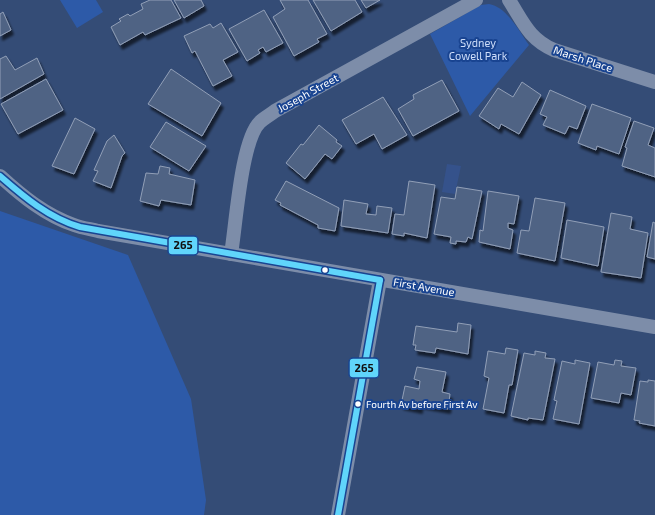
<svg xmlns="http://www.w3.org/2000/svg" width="655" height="515" font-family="'Exo 2',sans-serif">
<defs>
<filter id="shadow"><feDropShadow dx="2.5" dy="4.5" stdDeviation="1" flood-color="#0009"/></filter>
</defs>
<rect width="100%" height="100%" fill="#344c76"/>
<g fill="#2d5aa8">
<polygon points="60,0 96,0 103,12 77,28"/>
<path d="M489 4C507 7 519 31 529 45L470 116 430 34 481 5Z"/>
<polygon points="0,211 128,255 191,399 206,500 204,515 0,515"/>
</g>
<polygon fill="#35528b" points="447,164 461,166 455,194 442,192"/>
<g fill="#506384" stroke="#919fb7" filter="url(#shadow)">
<polygon points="150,0 171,0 181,18 145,35 143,32 120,45 111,27 121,21 119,19 128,14 130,16 143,9 141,4"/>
<polygon points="174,0 201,0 204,6 184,18"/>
<polygon points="280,0 308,0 327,34 317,39 319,42 294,56 273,17 285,9"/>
<polygon points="313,0 355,0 362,12 331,31"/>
<polygon points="361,0 380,0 366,8"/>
<polygon points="264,10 283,43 266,52 263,47 258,50 260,53 247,61 229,29"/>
<polygon points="3,12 11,30 0,36 0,14"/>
<polygon points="221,23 238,52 223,60 232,76 213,86 195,51 192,53 184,36 210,24 213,28"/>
<polygon points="6,56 15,70 37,58 44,74 0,99 0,59"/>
<polygon points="171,69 221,103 202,136 148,104"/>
<polygon points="46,79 63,110 18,134 1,104"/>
<polygon points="442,80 459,111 413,136 398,109 414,99 413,95"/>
<polygon points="522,82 541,95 519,134 501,124 499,129 479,116 498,88 513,97"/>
<polygon points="550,90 586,106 577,129 569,126 565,134 543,125 547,117 540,114"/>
<polygon points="383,97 407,135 382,149 374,134 356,144 342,120"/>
<polygon points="592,104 631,118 619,154 597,146 596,150 578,143"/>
<polygon points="75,118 95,129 74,174 52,166"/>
<polygon points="634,121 654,128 648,145 655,148 655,177 622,166 627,148 625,147"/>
<polygon points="166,122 206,146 189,171 150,147"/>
<polygon points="319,125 337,140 336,142 342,146 332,159 325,154 305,179 286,163 301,144 303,145"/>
<polygon points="114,135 125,153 122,156 111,188 93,181 98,171 94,170 107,141"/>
<polygon points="160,166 170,168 169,174 195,180 191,205 161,200 159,206 140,201 146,173 158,174"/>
<polygon points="286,181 339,208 335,231 318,228 318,225 280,205 281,203 275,200"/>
<polygon points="409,181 435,185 427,238 404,233 404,236 392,234 395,214 404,215"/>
<polygon points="457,187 482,191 472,239 468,237 466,242 456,241 456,244 450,243 451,237 434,234 441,197 455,199"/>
<polygon points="488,191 519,196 514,224 508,223 508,228 513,230 510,249 479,242 480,230 483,231"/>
<polygon points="535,198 565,203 555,261 517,253 521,230 529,231"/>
<polygon points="344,200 368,204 366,214 376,215 377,206 392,208 388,233 341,226"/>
<polygon points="611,213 632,217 630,229 648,233 641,278 601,272"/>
<polygon points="567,220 604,227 598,266 561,258"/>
<polygon points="653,222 655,223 655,259 647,257"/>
<polygon points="458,323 471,325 468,354 436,348 435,353 415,350 416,345 413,345 416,326 457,332"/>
<polygon points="506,348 518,350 512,385 509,385 504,413 483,409 489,378 484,376 488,351 505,354"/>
<polygon points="535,351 546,353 545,358 555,359 543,420 528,418 528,420 511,416 524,353 535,355"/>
<polygon points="575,360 590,363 579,424 553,419 557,401 554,400 562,361 575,364"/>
<polygon points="615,360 622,361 621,366 636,368 631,395 621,393 619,403 591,398 598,362 614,365"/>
<polygon points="417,367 446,372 442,392 450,394 448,409 420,404 420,409 401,405 405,386 419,389 420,381 414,379"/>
<polygon points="648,380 655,381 655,426 639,423 640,421 634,420 640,381 648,382"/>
</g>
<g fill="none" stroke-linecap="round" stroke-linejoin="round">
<g stroke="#7d8da9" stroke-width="14">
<path d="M509 0C523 22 529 39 554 50L655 82"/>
<path d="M0 176C22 196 45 215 74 225 82 228 90 229 98 231L655 327"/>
<path d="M231 254C236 225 241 140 260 122 264 118 270 115 275 111L476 0"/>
<polyline points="338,515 380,280"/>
</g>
<defs>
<g id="bus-1">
<path d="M0 176C24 197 49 218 80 227L380 280"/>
<polyline points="338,515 380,280"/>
</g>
</defs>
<use href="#bus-1" stroke="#194491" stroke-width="9"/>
<use href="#bus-1" stroke="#60d5fb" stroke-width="6"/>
</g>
<g fill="#fff" stroke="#194491" stroke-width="1.5">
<circle cx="325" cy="270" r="3.5"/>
<circle cx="358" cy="404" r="3.5"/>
</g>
<g text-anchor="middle" stroke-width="4" stroke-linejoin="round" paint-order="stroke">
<g font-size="10" fill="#fff" stroke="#194491" text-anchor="start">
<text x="366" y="408">Fourth Av before First Av</text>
</g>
<g font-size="11" fill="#cfdffb" stroke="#194491">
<text x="478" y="47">Sydney<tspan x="478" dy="13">Cowell Park</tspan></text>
</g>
<g font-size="11" fill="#fff" stroke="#194491">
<text transform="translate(583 59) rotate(18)" y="4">Marsh Place</text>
<text transform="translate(308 93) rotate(-29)" y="4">Joseph Street</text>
<text transform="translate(424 287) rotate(10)" y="4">First Avenue</text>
</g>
</g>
<g stroke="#194491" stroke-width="1.5">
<rect x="168" y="236" width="30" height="19" rx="4" fill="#60d5fb"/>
<rect x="349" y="358" width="30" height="20" rx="4" fill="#60d5fb"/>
</g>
<g font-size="11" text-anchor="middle" font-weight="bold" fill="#111">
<text x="183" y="249">265</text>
<text x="364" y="372">265</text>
</g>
</svg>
